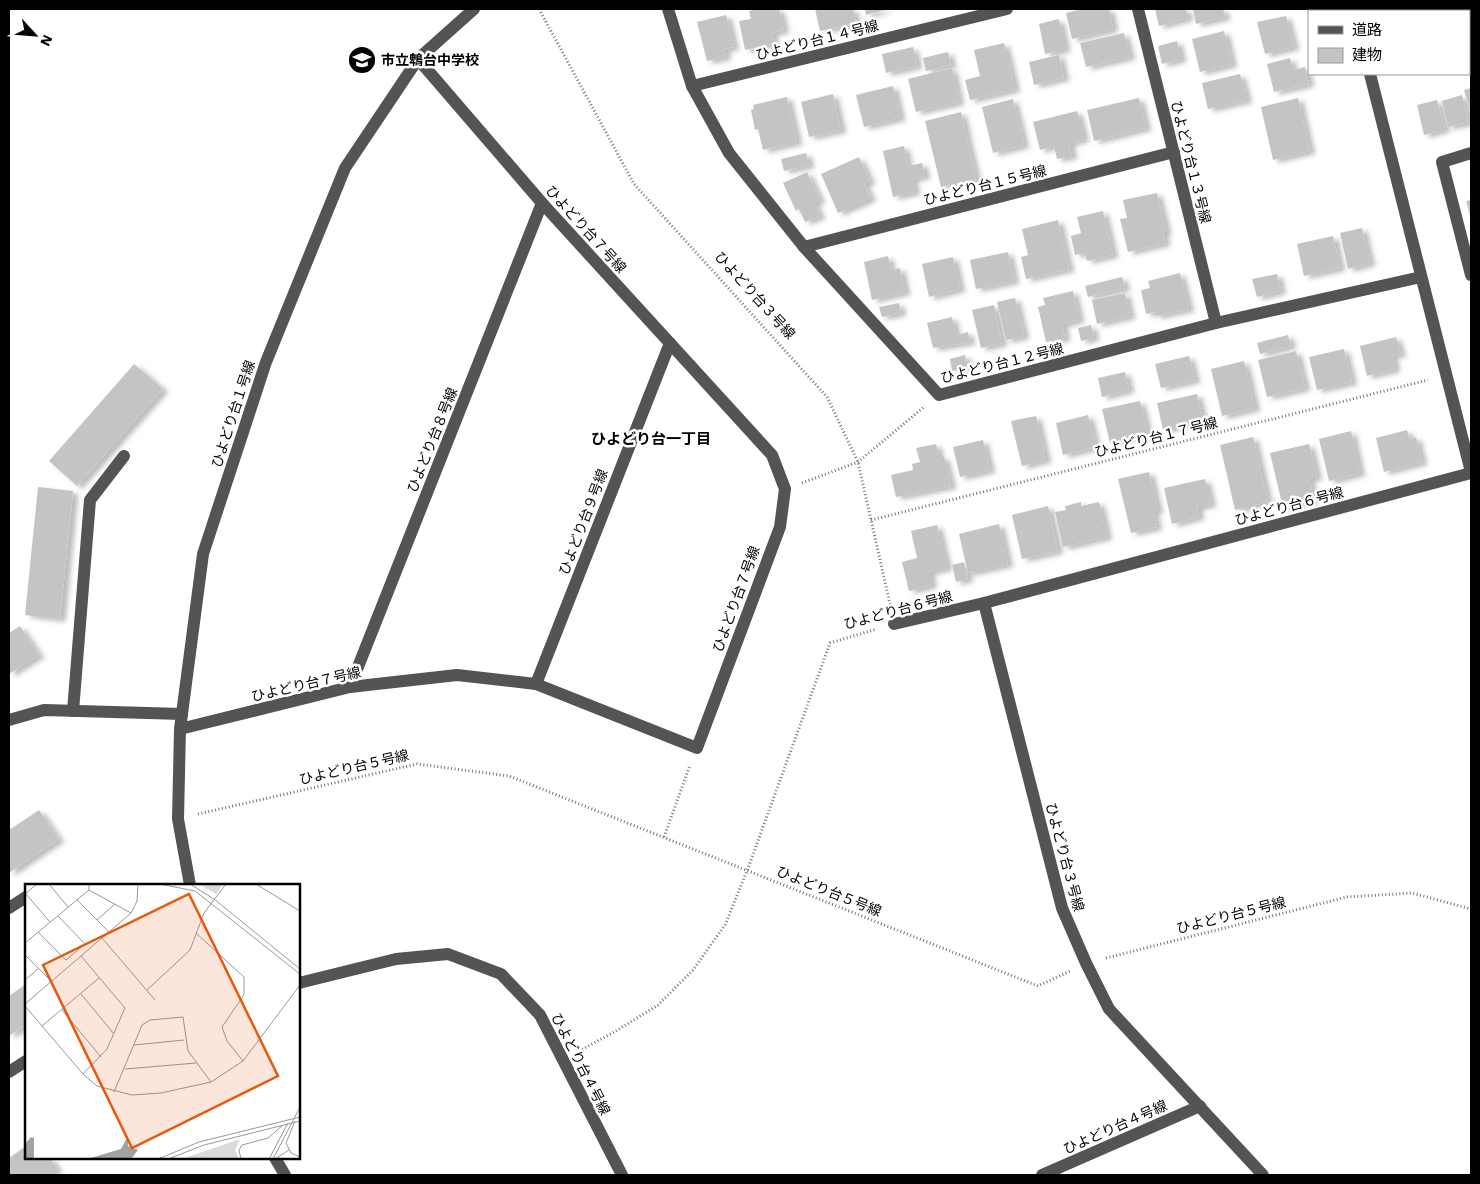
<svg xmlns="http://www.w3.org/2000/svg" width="1480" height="1184" font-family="'Work Sans','Noto Sans JP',sans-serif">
<defs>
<filter id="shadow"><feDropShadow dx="5.5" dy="3" stdDeviation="2.5" flood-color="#0004"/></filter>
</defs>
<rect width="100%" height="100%" fill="#fff"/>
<g fill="#c4c4c4" filter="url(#shadow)">
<polygon points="757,9 779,9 784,30 772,33 774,43 745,50 739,21 751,19 749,11"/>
<polygon points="815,9 853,9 856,23 820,31"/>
<polygon points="865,9 888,9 866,15"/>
<polygon points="1082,9 1109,9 1113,29 1072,39 1066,13"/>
<polygon points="1155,9 1186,9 1188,18 1159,26"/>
<polygon points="1193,9 1223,9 1225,17 1196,24"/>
<polygon points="726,15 734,47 724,49 726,57 707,61 697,22"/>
<polygon points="1286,16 1294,47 1265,54 1257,22"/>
<polygon points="1059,19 1065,49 1045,54 1039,24"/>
<polygon points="1469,28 1471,35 1471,45 1469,46"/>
<polygon points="1224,31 1232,64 1200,72 1192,39"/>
<polygon points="1124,33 1130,57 1086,67 1080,43"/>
<polygon points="1177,41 1181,59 1162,64 1158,46"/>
<polygon points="1004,43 1015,89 970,100 965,80 980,76 974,50"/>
<polygon points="913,47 917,66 886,73 882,54"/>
<polygon points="948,52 951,65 926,71 923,58"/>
<polygon points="1059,55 1064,78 1034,85 1029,62"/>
<polygon points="1290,58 1293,70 1305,67 1309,84 1274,92 1267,64"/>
<polygon points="952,68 959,102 916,112 908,79"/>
<polygon points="1240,74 1247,100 1208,109 1202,83"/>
<polygon points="893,86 900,118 864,127 856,95"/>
<polygon points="1471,88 1471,113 1464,90"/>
<polygon points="833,94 841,130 809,137 801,102"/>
<polygon points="1462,95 1469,122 1448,127 1442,101"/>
<polygon points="787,97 797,142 763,150 758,129 755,130 751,110 754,109 753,105"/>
<polygon points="1139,98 1146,128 1094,141 1087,110"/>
<polygon points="1298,98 1310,151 1273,160 1261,107"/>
<polygon points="1013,99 1024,145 993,153 982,107"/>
<polygon points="1437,100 1445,129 1424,135 1417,105"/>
<polygon points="1077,111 1084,139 1069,143 1072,156 1057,159 1054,146 1040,150 1033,122"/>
<polygon points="961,112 976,179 941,187 925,121"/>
<polygon points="904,146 908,166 922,163 925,176 912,179 915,192 893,197 883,151"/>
<polygon points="806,153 809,165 784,171 781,159"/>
<polygon points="859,157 870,181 864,184 871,198 838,213 821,174"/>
<polygon points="807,172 820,200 814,203 820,216 805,222 799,209 796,211 783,183"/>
<polygon points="1157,193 1166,231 1163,232 1165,243 1128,252 1120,219 1127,218 1123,200"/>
<polygon points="1471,200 1471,219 1466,201"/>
<polygon points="1103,211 1113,255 1087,261 1085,253 1075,255 1071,236 1081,233 1077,217"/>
<polygon points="1058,220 1069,269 1026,279 1021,257 1028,255 1022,229"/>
<polygon points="1362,228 1370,263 1348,269 1340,233"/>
<polygon points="1333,236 1340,268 1304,276 1297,244"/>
<polygon points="1008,252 1014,281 976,289 970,260"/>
<polygon points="888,256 891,270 900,268 905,292 872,300 864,262"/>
<polygon points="953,257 960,289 929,297 922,264"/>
<polygon points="1180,273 1189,309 1156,316 1155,312 1146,314 1141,290 1150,288 1148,281"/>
<polygon points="1277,274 1281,291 1257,297 1252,279"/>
<polygon points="1122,277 1125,288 1088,297 1085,286"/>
<polygon points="1073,291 1079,320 1062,324 1065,338 1046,342 1038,307 1045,305 1043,298"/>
<polygon points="1125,293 1130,316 1097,324 1092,300"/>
<polygon points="1015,298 1024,336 1006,340 997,302"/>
<polygon points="899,303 901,313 882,317 879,307"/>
<polygon points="994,305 1002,343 981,348 972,310"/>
<polygon points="952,317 956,335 968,332 970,342 933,348 927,323"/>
<polygon points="1091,325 1094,338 1081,341 1078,328"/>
<polygon points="1288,335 1291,346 1260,354 1257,343"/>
<polygon points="1396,337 1401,354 1392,356 1395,369 1367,376 1360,346"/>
<polygon points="1344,349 1352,382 1317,390 1309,357"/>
<polygon points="1296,351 1305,388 1267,397 1258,360"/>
<polygon points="965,355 968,367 952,371 950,359"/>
<polygon points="1189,356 1195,380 1161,388 1155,364"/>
<polygon points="1244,361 1255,408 1222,416 1211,369"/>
<polygon points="134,364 163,389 77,486 49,461"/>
<polygon points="1125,372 1129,390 1102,397 1098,378"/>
<polygon points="1197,394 1203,421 1163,430 1157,403"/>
<polygon points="1140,401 1148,434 1110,443 1102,409"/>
<polygon points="1088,415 1096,447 1063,455 1056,423"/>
<polygon points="1036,416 1046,460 1022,466 1011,421"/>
<polygon points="1407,430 1409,439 1416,437 1422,462 1384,472 1376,438"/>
<polygon points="1351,431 1360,473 1329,481 1319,439"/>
<polygon points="1253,437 1268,502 1235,510 1220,445"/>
<polygon points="983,440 990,470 960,477 953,447"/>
<polygon points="936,444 939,457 944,457 951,486 896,497 891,475 913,470 912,464 920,462 916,448"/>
<polygon points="1309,444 1317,477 1309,479 1314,500 1283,508 1270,453"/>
<polygon points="1149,472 1158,510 1153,511 1157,527 1131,533 1118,479"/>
<polygon points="1205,479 1211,504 1197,507 1199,517 1172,524 1164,488"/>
<polygon points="38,487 73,491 60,619 25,615"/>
<polygon points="1081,502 1081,506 1099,502 1107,537 1063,547 1055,512 1066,510 1065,506"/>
<polygon points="1048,506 1058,551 1022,559 1012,515"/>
<polygon points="999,524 1008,564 968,573 959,534"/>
<polygon points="937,525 947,568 929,572 932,585 909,591 902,562 917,558 911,531"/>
<polygon points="964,562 968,579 956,582 952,565"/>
<polygon points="20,626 39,655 9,674 9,633"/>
<polygon points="39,810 59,839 9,873 9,830"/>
<polygon points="26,984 26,1024 9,1036 9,996"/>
<polygon points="26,1146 26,1158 50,1158 57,1169 48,1175 9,1175 9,1158"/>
</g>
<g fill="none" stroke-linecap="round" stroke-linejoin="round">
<g stroke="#767676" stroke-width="3" stroke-dasharray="1 2.5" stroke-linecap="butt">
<polyline points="539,9 634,184 827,397 858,462 890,604"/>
<polyline points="802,483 858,462 925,406"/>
<polyline points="871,520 1428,380"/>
<polyline points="198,814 417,764 509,776 1038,986 1070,971"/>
<polyline points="664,837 690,765"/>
<polyline points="1106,958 1347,897 1412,893 1471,909"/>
<polyline points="579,1051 616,1031 658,1005 693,970 725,925 747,871 830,643 877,629"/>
</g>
<g stroke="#545454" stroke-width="12">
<polyline points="668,9 692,86 729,153 804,247 939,395 1216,323 1421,277"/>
<polyline points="1138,9 1216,323"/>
<polyline points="1354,9 1354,11"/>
<polyline points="1370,74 1471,472"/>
<polyline points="692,86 1007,9"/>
<polyline points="1471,153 1442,162 1471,275"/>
<polyline points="804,247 1174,152"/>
<polyline points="984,603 1062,908 1086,963 1109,1009 1263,1175"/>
<polyline points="894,624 984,603 1471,473"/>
<polyline points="536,684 670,343"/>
<polyline points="350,687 542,203"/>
<polyline points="73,711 90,500 124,456"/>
<polyline points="9,720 44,710 182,714"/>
<polyline points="180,729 350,687 457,675 536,684 697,748 780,527 785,489 772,455 542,203 418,59"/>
<polyline points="190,885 178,819 180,729 203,554 266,362 345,168 418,59 474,9"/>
<polyline points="9,908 26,897"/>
<polyline points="299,983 396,959 448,954 501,974 540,1015 622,1175"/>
<polyline points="9,1072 26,1061"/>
<polyline points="275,1158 285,1175"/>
<polyline points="1042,1175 1200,1106"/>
</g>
</g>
<defs>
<symbol id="school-disc" viewBox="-11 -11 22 22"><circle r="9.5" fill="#000" stroke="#fff"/><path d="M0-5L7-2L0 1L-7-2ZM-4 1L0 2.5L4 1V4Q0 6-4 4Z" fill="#fff"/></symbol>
</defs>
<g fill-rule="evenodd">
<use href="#school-disc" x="346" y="44" width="32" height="32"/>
</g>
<g text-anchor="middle" stroke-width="5" stroke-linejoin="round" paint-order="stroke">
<g font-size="14" fill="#000" stroke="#fff">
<text transform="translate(817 40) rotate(-14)" y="5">ひよどり台１４号線</text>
<text transform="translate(1191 162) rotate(76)" y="5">ひよどり台１３号線</text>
<text transform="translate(985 185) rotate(-14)" y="5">ひよどり台１５号線</text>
<text transform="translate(586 229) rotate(48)" y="5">ひよどり台７号線</text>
<text transform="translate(755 295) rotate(48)" y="5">ひよどり台３号線</text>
<text transform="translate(1002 363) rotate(-14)" y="5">ひよどり台１２号線</text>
<text transform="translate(233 414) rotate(-72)" y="5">ひよどり台１号線</text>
<text transform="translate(1156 437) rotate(-14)" y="5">ひよどり台１７号線</text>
<text transform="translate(432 440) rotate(-68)" y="5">ひよどり台８号線</text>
<text transform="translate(1289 506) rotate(-15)" y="5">ひよどり台６号線</text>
<text transform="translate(583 522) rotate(-69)" y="5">ひよどり台９号線</text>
<text transform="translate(736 599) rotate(-70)" y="5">ひよどり台７号線</text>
<text transform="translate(898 610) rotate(-15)" y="5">ひよどり台６号線</text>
<text transform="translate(306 684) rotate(-13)" y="5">ひよどり台７号線</text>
<text transform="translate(354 767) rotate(-13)" y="5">ひよどり台５号線</text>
<text transform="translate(1065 857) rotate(75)" y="5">ひよどり台３号線</text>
<text transform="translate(829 891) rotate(22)" y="5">ひよどり台５号線</text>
<text transform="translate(1231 915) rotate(-14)" y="5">ひよどり台５号線</text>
<text transform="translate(581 1064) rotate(63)" y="5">ひよどり台４号線</text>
<text transform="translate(1115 1127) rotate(-24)" y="5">ひよどり台４号線</text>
</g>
<g font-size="14" font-weight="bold" fill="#000" stroke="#fff" text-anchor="start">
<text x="381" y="65">市立鵯台中学校</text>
</g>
<g font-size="15" font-weight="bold" fill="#000" stroke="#fff">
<text x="651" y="444">ひよどり台一丁目</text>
</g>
</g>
<g transform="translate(25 884)">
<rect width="275" height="275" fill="#fff"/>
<path d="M174 0H198L191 10ZM215 255 210 266 214 275H157Z" fill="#dbdbdb"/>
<path d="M103 252V262L113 266 106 275H62L96 265ZM6 253 9 254V275H0V260Z" fill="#a2a2a2"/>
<path fill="none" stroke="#999" stroke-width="1" d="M24 0 43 23M135 0 170 7 275 90M165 0 189 15 275 85M231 0 275 27M64 6 106 29M0 10 12 0M1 10 25 38M52 16 84 48M72 36 90 20M13 48 41 76 60 60 33 32M171 49 219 93V111L197 143 202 157 218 177M77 54 130 116M0 59 64 6V0M0 71 26 97M56 72 100 124 82 165 58 190M0 96 13 85M122 106 165 66 179 29 201 0M56 110 89 150M0 120 106 29 112 17 113 0M0 122 58 190 72 202 107 211 136 209 186 198 218 177 275 101M37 126 76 173M17 142 74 94M109 161 159 156M100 185 171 179M89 208 117 141 125 136 158 133 163 167 186 198M270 237 261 259 266 269 275 273M133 275 174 258 275 233M143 275 179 261 275 237M216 275 214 266 217 261 243 254 258 241M244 275 263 239M248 275 274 225M250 275 264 266"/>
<path fill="#e8590c" fill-opacity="0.15" stroke="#e8590c" stroke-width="2.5" d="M164 10 253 192 107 264 18 81Z"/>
<rect width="275" height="275" fill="none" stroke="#000" stroke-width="2.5"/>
</g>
<rect width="1480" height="1184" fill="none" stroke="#000000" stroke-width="20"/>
<rect x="1308" y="10" width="162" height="65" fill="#ffffff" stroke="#999999"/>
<rect x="1318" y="26" width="25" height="8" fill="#545454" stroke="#999999"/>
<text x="1352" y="35" font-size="15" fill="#000000">道路</text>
<rect x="1318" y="48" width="25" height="15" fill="#c4c4c4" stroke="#999999"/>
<text x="1352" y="60" font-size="15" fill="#000000">建物</text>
<g transform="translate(35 35) rotate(116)" stroke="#ffffff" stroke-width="4" paint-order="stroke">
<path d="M0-4L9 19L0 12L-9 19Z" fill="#000000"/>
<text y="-8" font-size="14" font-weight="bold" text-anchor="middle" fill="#000000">N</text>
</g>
</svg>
